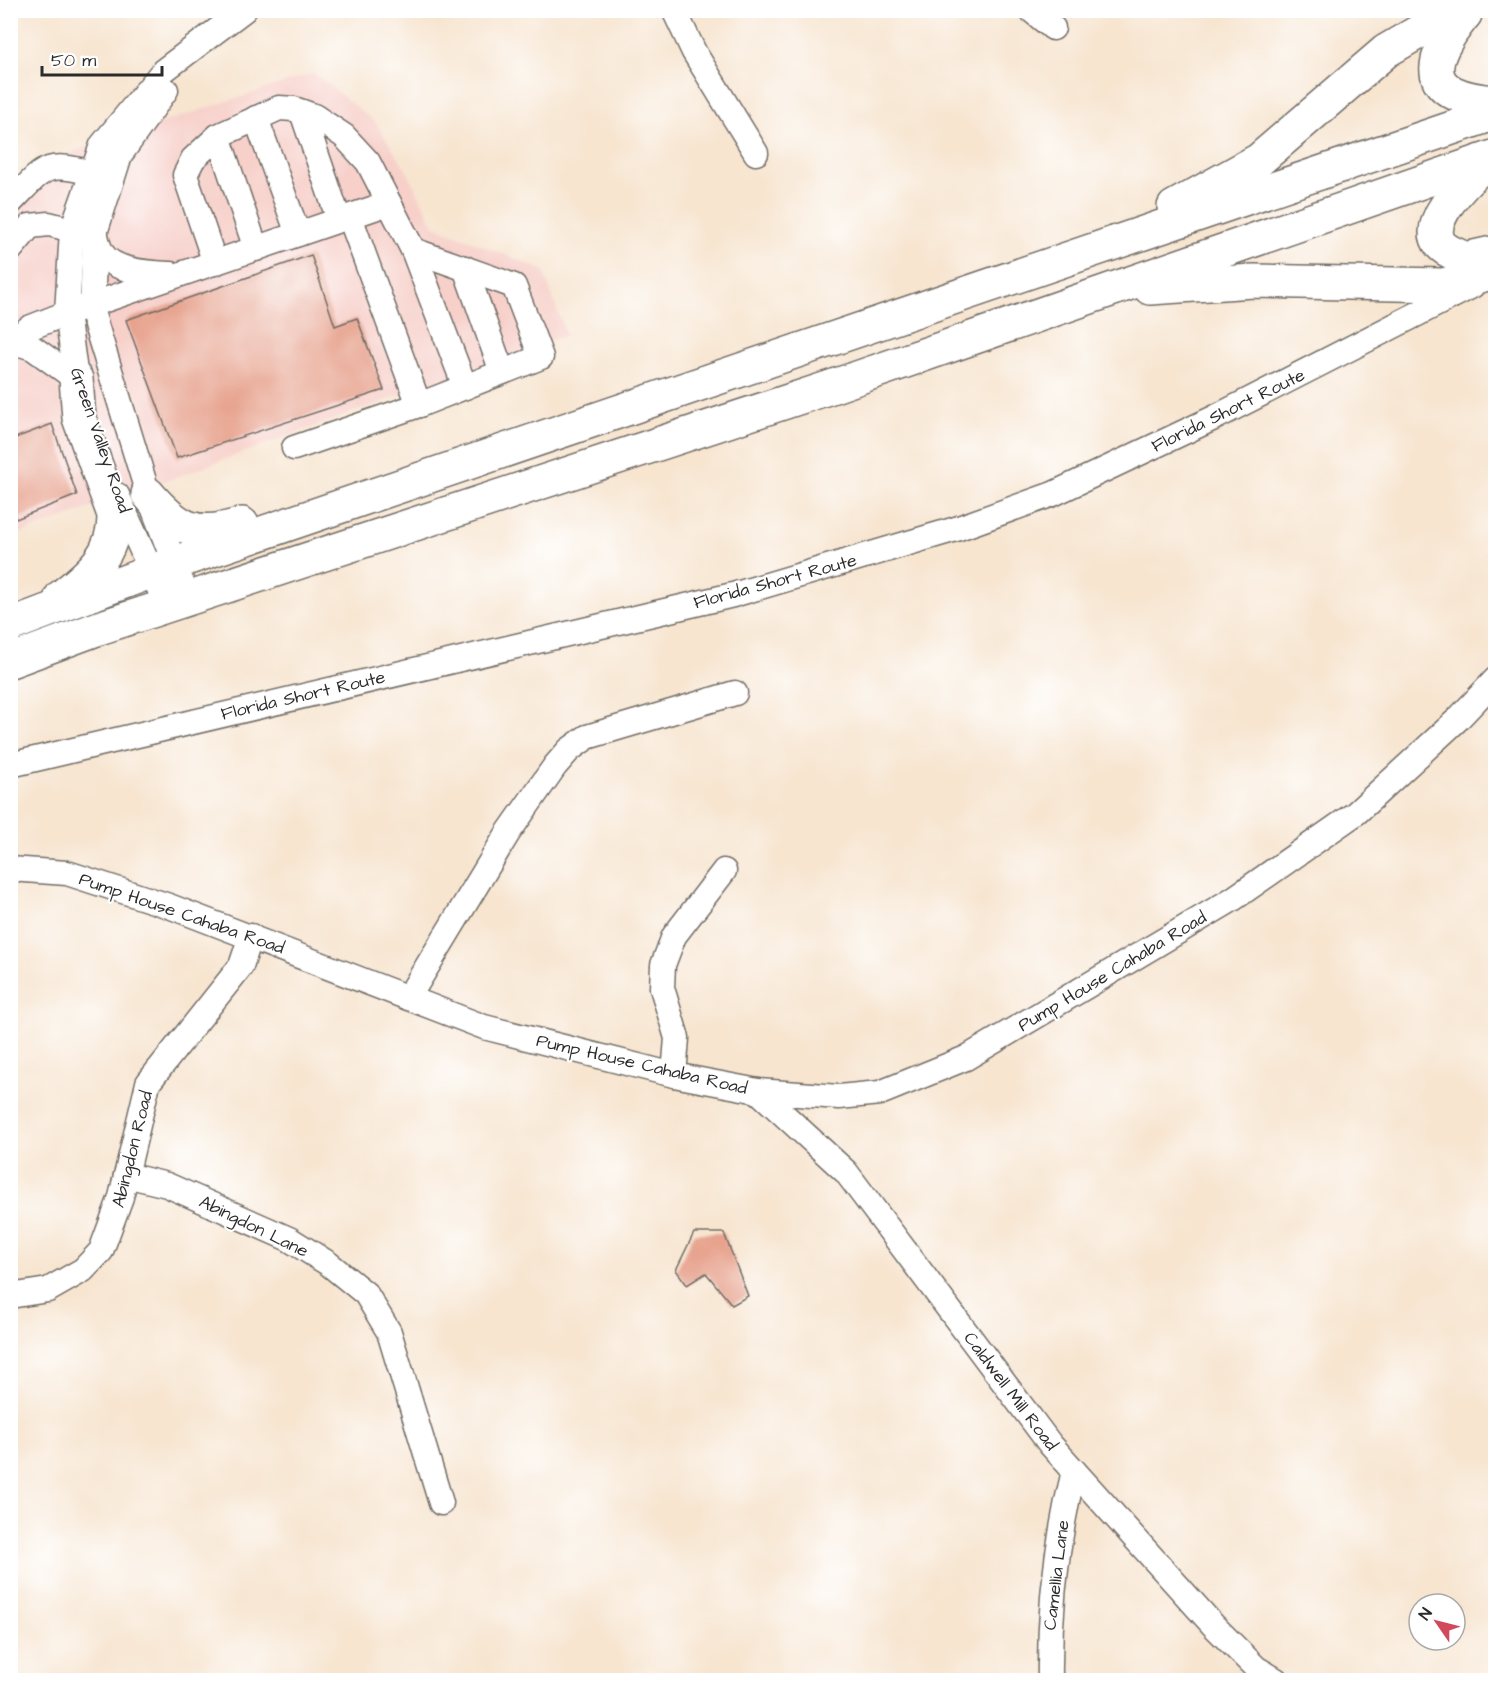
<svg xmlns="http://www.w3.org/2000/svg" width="1506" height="1691" font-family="'Architects Daughter',sans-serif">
<rect width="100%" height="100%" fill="#fff"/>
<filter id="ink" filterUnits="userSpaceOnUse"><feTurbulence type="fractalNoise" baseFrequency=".0167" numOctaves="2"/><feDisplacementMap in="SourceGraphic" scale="12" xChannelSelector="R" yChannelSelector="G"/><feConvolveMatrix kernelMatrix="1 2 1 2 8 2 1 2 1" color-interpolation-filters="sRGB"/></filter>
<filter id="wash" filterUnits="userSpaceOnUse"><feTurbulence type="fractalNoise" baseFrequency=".008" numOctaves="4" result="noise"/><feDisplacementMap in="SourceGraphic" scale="24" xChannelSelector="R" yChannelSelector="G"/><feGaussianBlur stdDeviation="1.35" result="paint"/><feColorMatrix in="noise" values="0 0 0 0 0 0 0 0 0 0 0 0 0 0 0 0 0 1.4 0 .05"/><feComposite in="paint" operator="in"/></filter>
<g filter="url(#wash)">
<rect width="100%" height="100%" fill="#f7e5d0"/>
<polygon fill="#f7d0ca" points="314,73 375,122 407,171 434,226 543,270 566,335 11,537 10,197 75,151"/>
<g id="blocks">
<g fill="#e7a38e">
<polygon points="311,255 335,326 357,318 384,390 177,458 126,320"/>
<polygon points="52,424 77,495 16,519 10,503 10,440"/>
<polygon points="694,1233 724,1233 748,1296 732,1305 706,1273 687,1285 676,1270"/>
</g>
</g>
</g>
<g filter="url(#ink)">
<use href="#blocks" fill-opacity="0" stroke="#726c65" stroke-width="1.5"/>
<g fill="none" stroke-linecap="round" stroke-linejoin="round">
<defs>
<g id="minor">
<polyline points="674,10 694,52 756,153"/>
<polyline points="1031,10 1053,28"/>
<polyline points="166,90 120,155 95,233 92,312 148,494 188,599"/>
<polyline points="302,112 339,220"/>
<polyline points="256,118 298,234"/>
<polyline points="218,136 256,249"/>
<path d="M10 203C44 169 43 160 92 173"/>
<path d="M96 235C97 240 99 248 102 253 113 272 151 273 171 274"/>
<polyline points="10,250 30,226 49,224 72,230"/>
<polyline points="413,250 465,387"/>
<polyline points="215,263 185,175 193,159 218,136 279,108 294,109 314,116 344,136 368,162 389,203"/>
<polyline points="465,268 502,372"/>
<polyline points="11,341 33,348 76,379"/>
<polyline points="10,342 29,328 67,313 389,203 413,250 514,286 541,357 419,405 350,217"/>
<polyline points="81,394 76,379 67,313 72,230 102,145 163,71 244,10"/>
<polyline points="294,448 419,405"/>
<polyline points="117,495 167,606"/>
<polyline points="10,765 733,595 956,529 1053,494 1216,417 1472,286"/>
<polyline points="10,869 67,873 169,906 484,1027 674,1075 758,1091 839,1097 880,1093 966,1058 1233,899 1356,813 1457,720 1496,679"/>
<polyline points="408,998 508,833 555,766 569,750 587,737 735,693"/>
<polyline points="674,1075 677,1038 662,988 663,965 674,936 724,871"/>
<polyline points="758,1091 846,1172 1050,1444 1213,1625 1256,1668 1276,1680"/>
<polyline points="126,1175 167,1185 289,1239 329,1264 366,1294 389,1332 441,1503"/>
<polyline points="10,1296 48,1290 83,1270 101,1251 121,1197 148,1083 241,966 251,936"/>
<path d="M1050 1680C1049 1610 1057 1539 1074 1471"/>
</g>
<g id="highway">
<path d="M1465 14C1425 63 1421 97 1496 102"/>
<path d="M1485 163C1470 178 1421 221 1441 245 1446 251 1458 255 1465 259L1496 252"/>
<polyline points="1174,207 1259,160 1386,51 1432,24 1465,14"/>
<polyline points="1150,288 1253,281 1443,285 1496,272"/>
<path d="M148 494C178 529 196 539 242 524"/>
<path d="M61 597C90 574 115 554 114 515L79 418 76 379"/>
<polyline points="10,625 174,563 1496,113"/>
<polyline points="10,661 99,628 831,387 1496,156"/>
</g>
</defs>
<use href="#minor" stroke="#726c65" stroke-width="27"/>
<use href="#highway" stroke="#726c65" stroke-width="36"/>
<use href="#minor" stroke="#fff" stroke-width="24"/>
<use href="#highway" stroke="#fff" stroke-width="33"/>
</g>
</g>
<g text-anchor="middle" stroke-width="4.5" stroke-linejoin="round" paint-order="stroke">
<g font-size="18" fill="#2b2b2b" stroke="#fff">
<text transform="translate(1228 410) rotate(-26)" y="6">Florida Short Route</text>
<text transform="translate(101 440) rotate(71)" y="6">Green Valley Road</text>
<text transform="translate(775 581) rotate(-15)" y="6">Florida Short Route</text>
<text transform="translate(303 695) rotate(-13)" y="6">Florida Short Route</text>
<text transform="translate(182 913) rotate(19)" y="6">Pump House Cahaba Road</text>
<text transform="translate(1112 971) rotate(-31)" y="6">Pump House Cahaba Road</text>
<text transform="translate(642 1064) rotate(13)" y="6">Pump House Cahaba Road</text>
<text transform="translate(132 1149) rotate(-76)" y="6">Abingdon Road</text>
<text transform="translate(254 1226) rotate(26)" y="6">Abingdon Lane</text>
<text transform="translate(1011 1391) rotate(53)" y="6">Caldwell Mill Road</text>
<text transform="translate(1056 1575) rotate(-83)" y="6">Camellia Lane</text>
</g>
</g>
<rect width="1506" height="1691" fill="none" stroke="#fff" stroke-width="36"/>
<g transform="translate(1437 1622) rotate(305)"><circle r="28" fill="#ffffff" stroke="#aaaaaa" stroke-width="1.5"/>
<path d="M0-4.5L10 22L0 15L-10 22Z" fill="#d1495b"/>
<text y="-9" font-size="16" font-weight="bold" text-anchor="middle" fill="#2b2b2b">N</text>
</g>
<path d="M42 66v9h120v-9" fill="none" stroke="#2b2b2b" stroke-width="3"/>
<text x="51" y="66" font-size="18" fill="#2b2b2b" stroke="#ffffff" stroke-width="4.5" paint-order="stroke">50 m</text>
</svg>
